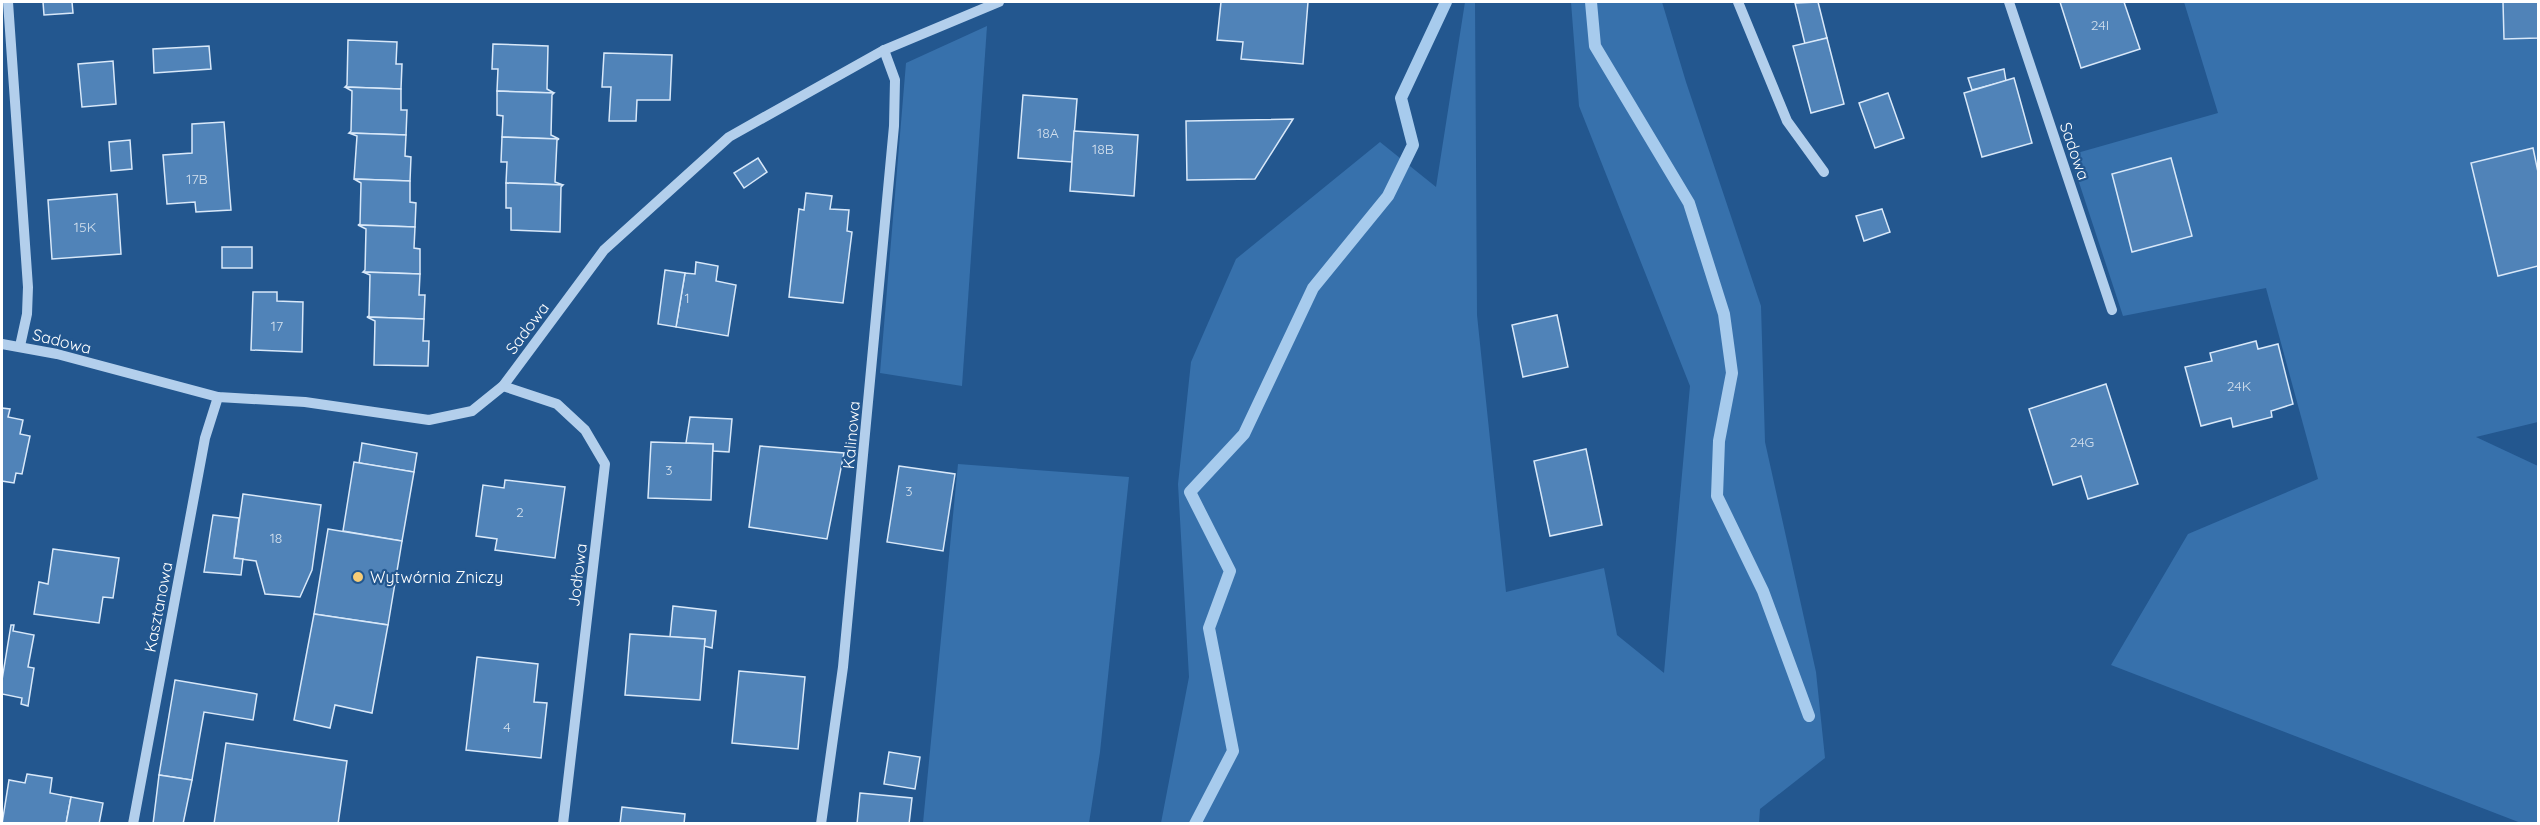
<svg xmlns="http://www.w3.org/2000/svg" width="2540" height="825" font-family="Quicksand,sans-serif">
<rect width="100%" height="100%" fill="#23578f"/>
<g fill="#3771ac">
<polygon points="1465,2 1475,2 1477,315 1506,592 1604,568 1617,635 1664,673 1690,386 1579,106 1571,2 1662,2 1686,82 1761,306 1765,442 1816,672 1825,758 1760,809 1759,823 1161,823 1189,677 1178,484 1191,362 1236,259 1380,142 1436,187"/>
<polygon points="2184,2 2538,2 2538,422 2476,437 2538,466 2538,823 2521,823 2111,665 2188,534 2318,479 2266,288 2123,316 2070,155 2218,113"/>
<polygon points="987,26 962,386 880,373 906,63"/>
<polygon points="958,464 1129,477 1100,752 1089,823 923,823"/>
</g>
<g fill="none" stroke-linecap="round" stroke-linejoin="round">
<g stroke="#a7cbed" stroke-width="12">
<polyline points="1591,2 1595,46 1689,203 1724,314 1732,373 1719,441 1717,496 1763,591 1809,716"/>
<polyline points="1195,824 1233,751 1209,628 1230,571 1190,492 1244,434 1313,288 1388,196 1413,145 1401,98 1446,2"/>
</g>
</g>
<g fill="#5083b8" stroke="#d8e8f9" stroke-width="1.5">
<polygon points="43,2 78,2 72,2 73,13 44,15"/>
<polygon points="1221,2 1308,2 1303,64 1241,59 1243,42 1217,40"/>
<polygon points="1818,2 1827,38 1805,44 1795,3"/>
<polygon points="2060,2 2124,2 2140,49 2081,68"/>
<polygon points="2503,2 2538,2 2538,38 2504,39"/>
<polygon points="1827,38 1844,104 1811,113 1793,46"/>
<polygon points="348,40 397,42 396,64 402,64 401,89 345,87 347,85"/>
<polygon points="493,44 548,46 547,89 554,93 497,91 498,69 492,69"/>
<polygon points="209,46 211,69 154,73 153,49"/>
<polygon points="604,53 672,55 670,100 637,100 636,121 609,121 611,87 602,87"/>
<polygon points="113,61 116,104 82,107 78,64"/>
<polygon points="2004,69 2006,81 1972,90 1968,78"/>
<polygon points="2014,78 2032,143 1982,157 1964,93"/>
<polygon points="345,87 401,89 401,110 407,110 406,135 349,133 351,131 352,91"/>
<polygon points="497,91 554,93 552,95 551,135 559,139 502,137 503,116 497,115"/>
<polygon points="1888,93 1904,138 1875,148 1859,103"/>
<polygon points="1023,95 1077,99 1072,162 1018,158"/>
<polygon points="1293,119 1255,179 1187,180 1186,121"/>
<polygon points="224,122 231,210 196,212 195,202 167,204 163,155 192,153 192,124"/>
<polygon points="1074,131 1138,135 1134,196 1070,191"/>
<polygon points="349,133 406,135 405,156 411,157 410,181 354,179 357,136"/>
<polygon points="502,137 559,139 557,140 555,182 563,185 506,183 507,162 501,162"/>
<polygon points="130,140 132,169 111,171 109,142"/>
<polygon points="2533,148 2538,172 2538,266 2498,276 2471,163"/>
<polygon points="758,158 767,172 744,188 734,173"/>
<polygon points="2171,158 2192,236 2132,252 2112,174"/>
<polygon points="354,179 410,181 410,202 416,203 415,227 358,225 360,224 361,183"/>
<polygon points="506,183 563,185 561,187 560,232 511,230 511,208 506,208"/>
<polygon points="806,193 832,196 830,209 849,210 847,231 852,232 843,303 789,297 799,209 804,210"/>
<polygon points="117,194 121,254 52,259 48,200"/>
<polygon points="1882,209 1890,232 1864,241 1856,216"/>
<polygon points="358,225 415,227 414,248 420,249 420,274 363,272 365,270 366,229"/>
<rect x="222" y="247" width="30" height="21"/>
<polygon points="696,262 718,266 716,281 736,285 728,336 676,327 685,273 695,274"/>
<polygon points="665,270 685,273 676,327 658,324"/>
<polygon points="363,272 420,274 419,295 425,295 424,319 367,317 369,316 370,275"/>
<polygon points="253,292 277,292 277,301 303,302 302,352 251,350"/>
<polygon points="1557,315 1568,367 1523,377 1512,325"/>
<polygon points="367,317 424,319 423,341 429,341 428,366 374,365 375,321"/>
<polygon points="2256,341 2258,349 2278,344 2293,404 2271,411 2272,417 2233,427 2231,418 2201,426 2185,367 2212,361 2210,353"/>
<polygon points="2106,384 2138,484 2088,499 2081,476 2053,485 2029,409"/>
<polygon points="2,408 10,409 8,417 23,420 20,434 30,436 22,474 16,473 14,483 2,481"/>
<polygon points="690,417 732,419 729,452 713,451 713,444 686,443"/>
<polygon points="651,442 713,444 711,500 648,498"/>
<polygon points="362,443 417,453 414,472 359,463"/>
<polygon points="760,446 844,453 827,539 749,527"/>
<polygon points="1586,449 1602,525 1550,536 1534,461"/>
<polygon points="354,462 414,472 402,541 343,531"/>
<polygon points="899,466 955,474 943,551 887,542"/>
<polygon points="505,480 565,487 555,558 495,550 497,539 476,536 483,485 504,488"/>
<polygon points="243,494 321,505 312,570 300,597 265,594 256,561 234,558"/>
<polygon points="213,515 239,518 234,558 243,559 241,575 204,572"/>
<polygon points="328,529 402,541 388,625 314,614"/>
<polygon points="53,549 119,558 113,598 103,597 99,623 34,614 39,582 48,584"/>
<polygon points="673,606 716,611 712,648 704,646 705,639 670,637"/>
<polygon points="314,614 388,625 372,713 335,705 330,728 294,720"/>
<polygon points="11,625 14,625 13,631 34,635 28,667 34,668 28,706 21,704 22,698 2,694 2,680"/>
<polygon points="630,634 705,639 700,700 625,695"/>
<polygon points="477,657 538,664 534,702 547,703 541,758 466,750"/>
<polygon points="739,671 805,677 798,749 732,743"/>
<polygon points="175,680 257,694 253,720 204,712 192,780 159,775"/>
<polygon points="226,743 347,761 338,824 214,824"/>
<polygon points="889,752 920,757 915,789 884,784"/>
<polygon points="27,774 52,778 50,793 71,797 66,824 2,824 9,780 25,783"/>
<polygon points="159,775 192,780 183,824 153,824"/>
<polygon points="860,793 912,798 909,824 857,824"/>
<polygon points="71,797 103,803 99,824 66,824"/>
<polygon points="622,807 685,814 684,824 620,824"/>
</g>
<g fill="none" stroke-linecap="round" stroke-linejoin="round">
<g stroke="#b3cfec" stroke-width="10">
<polyline points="8,2 28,287 27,314 20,346"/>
<polyline points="1738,2 1787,121 1824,172"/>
<polyline points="2009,2 2112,310"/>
<polyline points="2,344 57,354 218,397 305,402 429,420 472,411 503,386 604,250 729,137 884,50 999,2"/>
<polyline points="503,386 557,404 585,430 605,464 563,824"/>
<polyline points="133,824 205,438 218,397"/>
<polyline points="821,824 843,667 894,126 895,80 884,50"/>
</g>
</g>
<circle fill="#f7cc76" stroke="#23578f" stroke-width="2" cx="358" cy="577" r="6"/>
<g text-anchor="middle" stroke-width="4.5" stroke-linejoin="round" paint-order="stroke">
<g font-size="14" fill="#d3e0ed">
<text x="2100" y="30">24I</text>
<text x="1048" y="138">18A</text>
<text x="1103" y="154">18B</text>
<text x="197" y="184">17B</text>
<text x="85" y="232">15K</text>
<text x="687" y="303">1</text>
<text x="277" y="331">17</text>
<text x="2239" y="391">24K</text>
<text x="2082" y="447">24G</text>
<text x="669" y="475">3</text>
<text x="909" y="496">3</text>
<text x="520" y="517">2</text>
<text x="276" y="543">18</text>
<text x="507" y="732">4</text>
</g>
<g font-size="16" fill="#fff" stroke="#23578f">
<text transform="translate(2075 151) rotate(71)" y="6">Sadowa</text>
<text transform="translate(527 328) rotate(-53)" y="6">Sadowa</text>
<text transform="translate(62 341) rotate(14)" y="6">Sadowa</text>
<text transform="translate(851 435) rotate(-85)" y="6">Kalinowa</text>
<text transform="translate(577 575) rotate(-83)" y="6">Jodłowa</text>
<text transform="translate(158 607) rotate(-79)" y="6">Kasztanowa</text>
</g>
<g font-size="16" fill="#fff" stroke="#23578f" text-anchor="start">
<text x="370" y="583">Wytwórnia Zniczy</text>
</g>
</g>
<rect width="2540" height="825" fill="none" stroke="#ffffff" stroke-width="6"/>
</svg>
